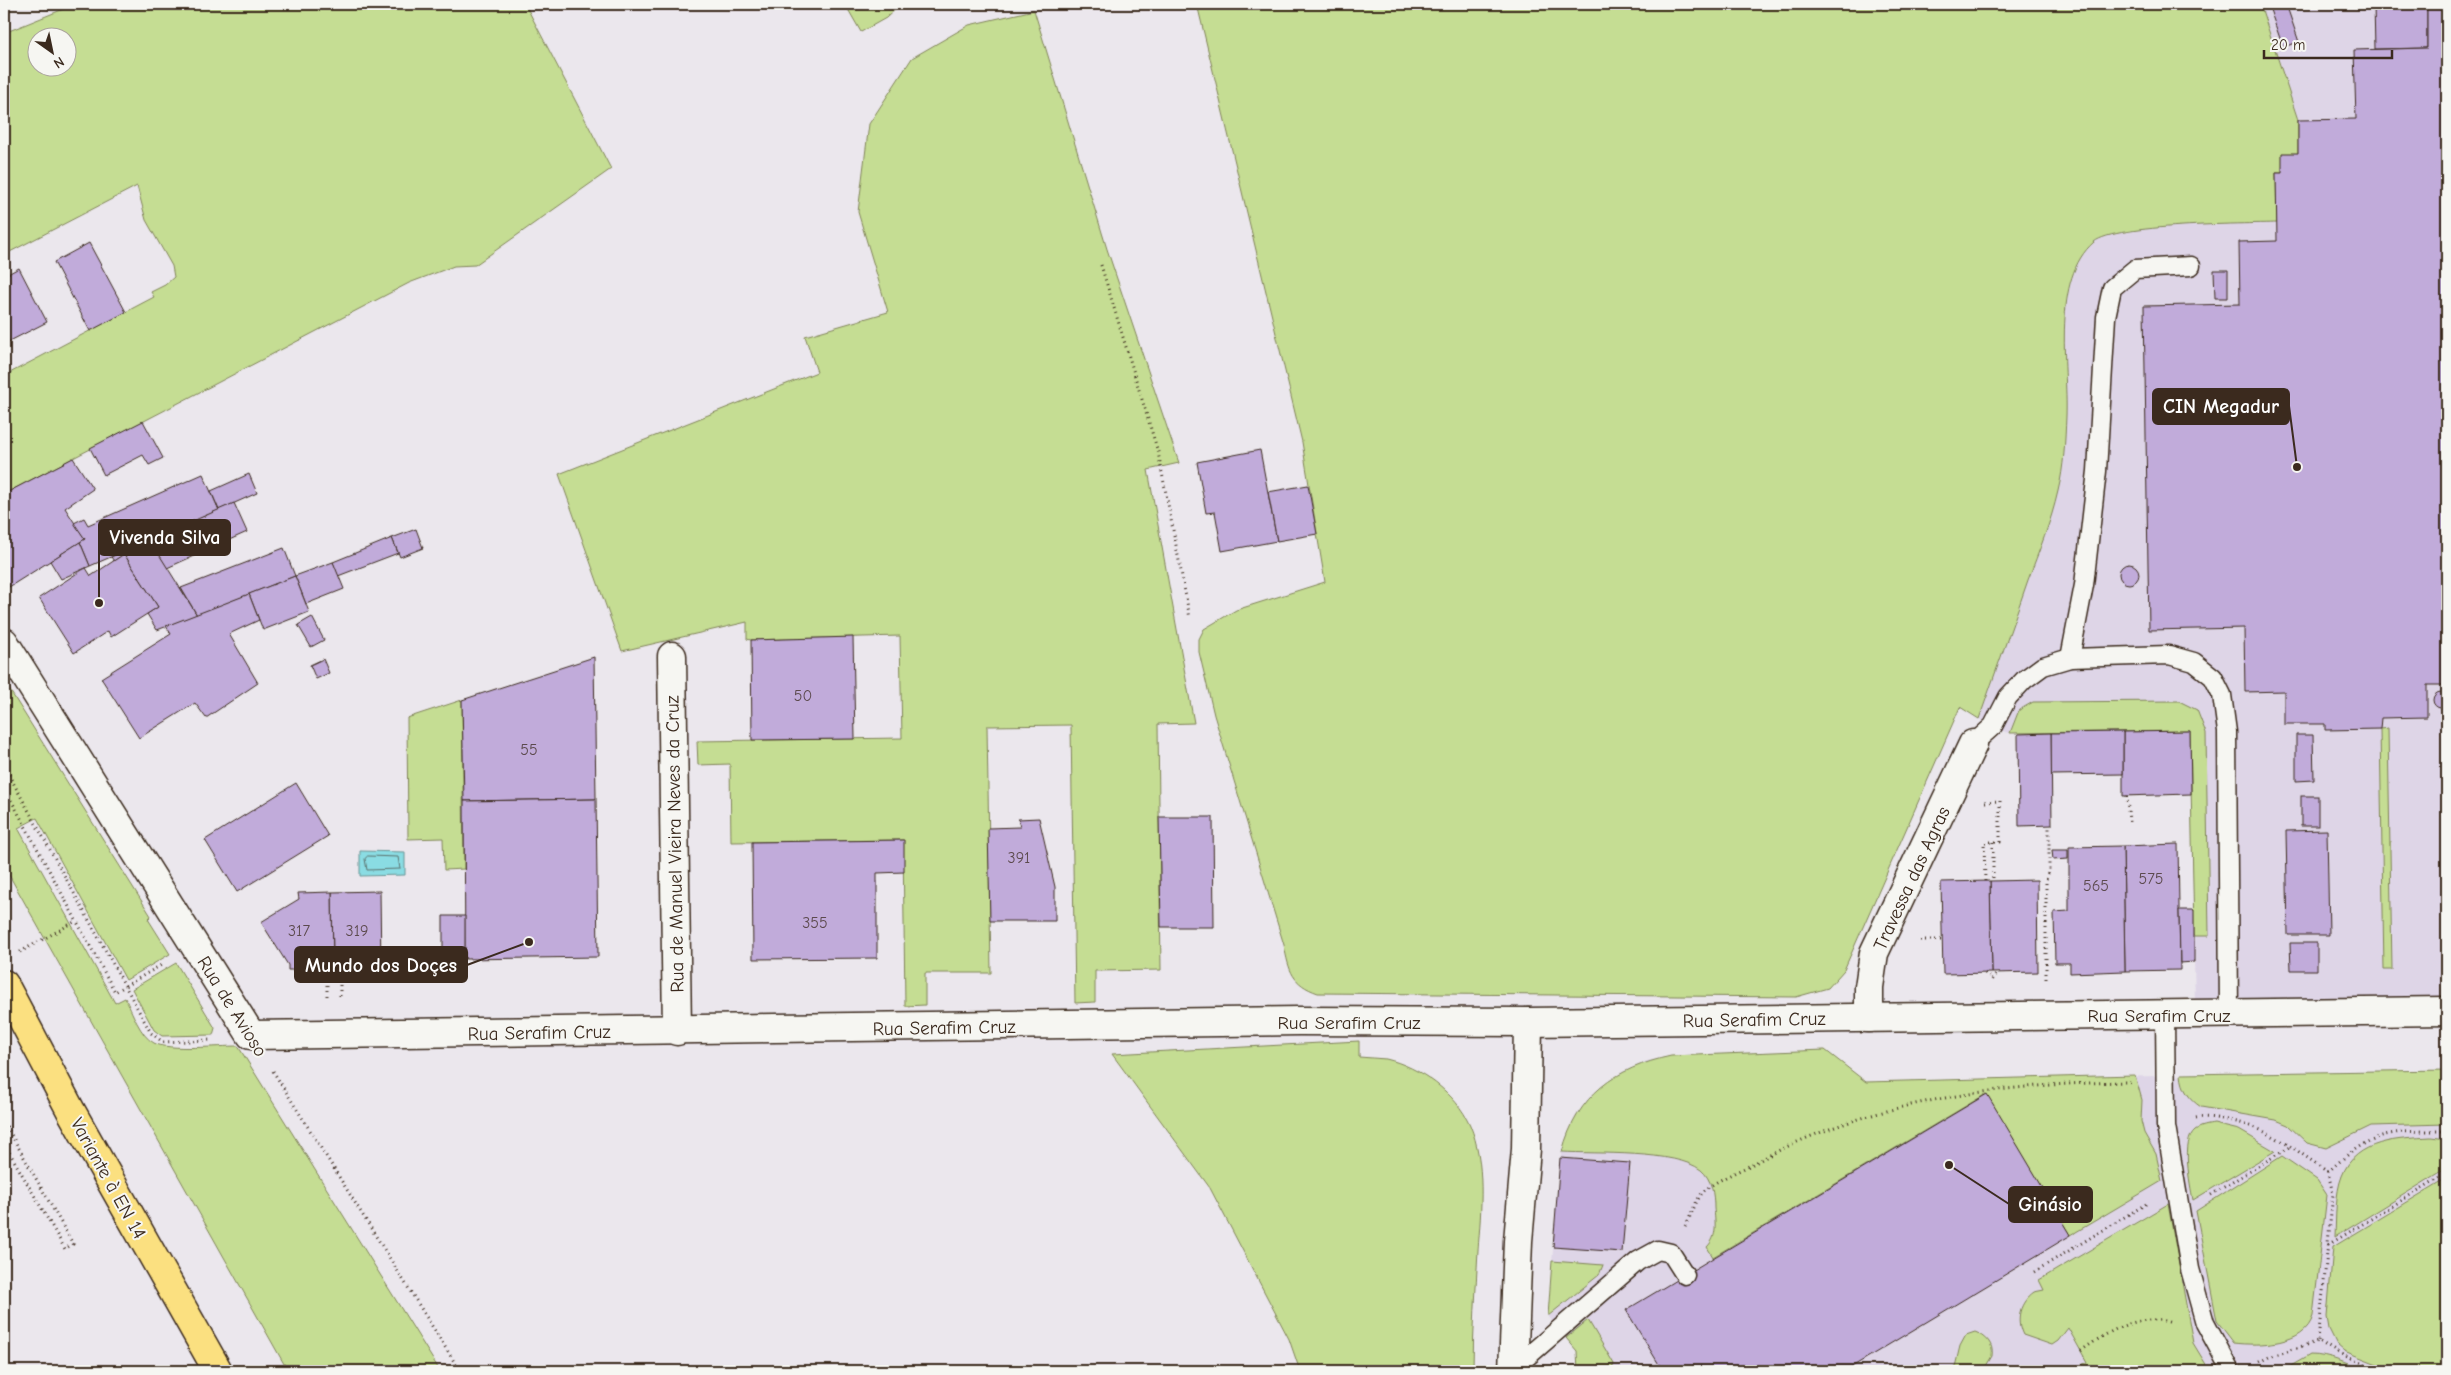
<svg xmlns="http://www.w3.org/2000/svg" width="2451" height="1375" font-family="'Comic Neue',sans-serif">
<rect width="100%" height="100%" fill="#ebe7ed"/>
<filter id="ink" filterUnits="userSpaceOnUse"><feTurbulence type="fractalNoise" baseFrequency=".02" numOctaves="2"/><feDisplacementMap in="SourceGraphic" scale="10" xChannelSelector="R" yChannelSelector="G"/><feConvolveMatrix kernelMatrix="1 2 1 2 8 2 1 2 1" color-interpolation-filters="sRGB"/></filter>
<g filter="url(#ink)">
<g fill="#ded5e7">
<polygon points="2260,4 2447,4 2447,1005 2195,1009 2190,731 2018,734 2005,732 1979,719 2053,313 2073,248 2276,173 2282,172 2298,120"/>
<polygon points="1825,1050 1866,1082 2447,1070 2447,1371 1578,1371 1577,1351 1548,1316 1560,1158 1566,1138 1575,1117 1587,1100 1602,1086 1622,1072 1647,1061 1671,1056"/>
</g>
<g fill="#c5dd93" stroke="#808458" fill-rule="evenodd">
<path d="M76 4H525L611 169 475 265 454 266 409 283 4 494V376L154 297 151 292 165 285 174 277 172 266 146 220 137 186 4 255V33ZM38 38H68V68H38Z"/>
<polygon points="845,4 901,4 886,18 861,32"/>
<path d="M1197 4H2260L2298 120V153L2282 173H2276L2277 223C2243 224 2116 224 2094 242 2051 279 2068 365 2066 416 2065 441 2064 467 2058 491 2051 522 2039 551 2028 580 2012 627 1995 673 1979 719L1960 707 1844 970 1828 988 1796 997 1318 993C1292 984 1289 971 1284 945L1214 715 1199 652V639L1204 629 1236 610 1325 582 1302 442Z"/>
<polygon points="1034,10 1107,249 1179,463 1148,470 1194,723 1158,724 1161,970 1095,971 1095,1002 1075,1003 1071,725 987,726 991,973 925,973 925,1005 905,1006 903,840 731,842 730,764 698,765 697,741 902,738 900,636 751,640 747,639 747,622 622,651 559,474 817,372 805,336 888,312 858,212 869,124 912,58 969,25"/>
<path d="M4 681 151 916 148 919 170 954 126 980 37 818 18 828 115 1003 125 998C132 1011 140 1036 154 1043 168 1051 220 1046 238 1046L440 1371H288L4 866Z"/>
<polygon points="462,700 464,869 444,870 443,838 408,839 407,718"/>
<polygon points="2179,701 2197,710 2206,733 2209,936 2194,936 2190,731 2010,733 2019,710 2033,702"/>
<polygon points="2388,728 2392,970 2384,970 2380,729"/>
<polygon points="176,963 215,1028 213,1035 162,1036 154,1030 132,989"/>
<path d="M1359 1041V1057C1368 1058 1377 1058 1386 1059 1420 1067 1456 1093 1470 1125 1486 1163 1481 1210 1478 1250 1476 1290 1473 1331 1473 1371H1300L1289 1339 1210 1188 1112 1054Z"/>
<path d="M1825 1050 1866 1082 2135 1075 2142 1100 2141 1121 2144 1133 2156 1154 2162 1181 2071 1235 1986 1094 1713 1257 1707 1247C1718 1236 1715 1223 1714 1208 1714 1195 1712 1179 1701 1170 1676 1150 1595 1154 1562 1152 1577 1095 1615 1068 1671 1056Z"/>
<path d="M2447 1070V1124L2371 1126 2326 1148 2307 1143 2288 1125 2276 1120 2201 1107C2189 1099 2182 1089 2181 1074Z"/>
<path d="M2214 1124 2239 1130 2275 1151 2193 1200C2190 1184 2181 1141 2195 1130 2201 1126 2208 1125 2214 1124Z"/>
<path d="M2431 1137 2447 1139V1168L2335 1237C2336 1218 2335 1194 2342 1176 2356 1139 2399 1139 2431 1137Z"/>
<path d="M2282 1156 2317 1180 2327 1195 2313 1316C2305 1345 2259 1346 2234 1343L2217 1321 2196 1211Z"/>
<polygon points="2447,1178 2447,1371 2395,1371 2344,1351 2337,1345 2329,1329 2327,1317 2333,1247"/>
<path d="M2168 1204 2193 1343 2210 1371H2071L2087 1362 2068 1328 2058 1341 2052 1345 2023 1335C2015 1319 2020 1302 2034 1292L2044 1290 2039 1280Z"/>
<polygon points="1552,1261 1603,1265 1599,1275 1548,1316"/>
<polygon points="1588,1320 1614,1364 1611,1371 1578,1371 1577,1351 1566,1338"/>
<path d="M1975 1332C1986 1336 1994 1344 1992 1356L1983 1371H1954L1960 1346 1966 1335Z"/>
<path d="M2310 1355C2330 1355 2347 1364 2366 1371H2282Z"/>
</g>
<polygon fill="#8adce3" stroke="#6a9594" points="360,851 405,852 405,875 360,876"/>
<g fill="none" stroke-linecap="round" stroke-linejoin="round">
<polygon stroke="#5b716d" stroke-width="1" points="368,856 398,857 400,869 367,870 365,859"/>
</g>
<g fill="#c1abda" stroke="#3b2a1e">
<polygon points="2268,4 2286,4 2299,42 2283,47"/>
<polygon points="2374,4 2427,4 2427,48 2375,49"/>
<polygon points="2427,4 2447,4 2447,685 2427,685 2427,717 2381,718 2380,729 2325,730 2325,724 2284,724 2284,691 2245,692 2244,628 2149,630 2144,306 2240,304 2239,242 2277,241 2276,173 2282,173 2282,153 2298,153 2298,120 2356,119 2354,50 2427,48"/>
<polygon points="89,243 126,312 90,331 54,262"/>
<polygon points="19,268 47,322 4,344 4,276"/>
<polygon points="2214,270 2228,270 2228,298 2215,298"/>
<polygon points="143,421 163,458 149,465 143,455 104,475 90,448"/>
<polygon points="1260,450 1277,541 1222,551 1215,512 1206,513 1197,462"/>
<polygon points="73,458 93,489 65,508 85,539 9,587 4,579 4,494"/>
<polygon points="203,474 219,510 90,566 80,542 85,539 74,523 84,518 88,525"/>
<polygon points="249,474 257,493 219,510 211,491"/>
<polygon points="1308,485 1317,534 1277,541 1268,492"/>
<polygon points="234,503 247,532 167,568 150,540"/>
<polygon points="416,529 423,548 400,557 392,538"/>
<polygon points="392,538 398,553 338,576 333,562"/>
<polygon points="150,540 197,615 157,630 147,614 158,607 124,554 114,561 111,557"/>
<polygon points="80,542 90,566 61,579 50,561"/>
<polygon points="284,548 295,576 197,615 181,588"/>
<polygon points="124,554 158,607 111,637 108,631 74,653 39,598 82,570 86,568 91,576"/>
<polygon points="333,562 344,589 306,604 295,576"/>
<circle cx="2129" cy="574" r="10"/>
<polygon points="295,576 309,612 263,630 249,594"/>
<polygon points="249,594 259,620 229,634 258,683 206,718 195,703 139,738 101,678 171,634 166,626"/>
<polygon points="312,617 324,640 311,647 298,625"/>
<polygon points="853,637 855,739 752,740 751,640"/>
<polygon points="594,657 596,799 464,801 462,700"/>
<polygon points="323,659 329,673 316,679 310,665"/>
<circle cx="2441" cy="700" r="8"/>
<polygon points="2190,731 2191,794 2123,796 2123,732"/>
<polygon points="2123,732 2123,774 2051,775 2051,733"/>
<polygon points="2051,733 2052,825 2019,826 2018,734"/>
<polygon points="2296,735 2313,735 2314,780 2296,781"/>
<polygon points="296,783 328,836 237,892 205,840"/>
<rect x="2301" y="796" width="17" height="30"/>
<polygon points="596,799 598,957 465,959 464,801"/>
<polygon points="1159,817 1213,817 1214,927 1161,927"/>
<polygon points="1039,818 1055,887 1055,921 990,921 988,828 1020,827 1018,819"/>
<polygon points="2327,830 2329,935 2288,935 2286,831"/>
<polygon points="904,840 904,872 877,873 877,958 753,959 752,842"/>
<polygon points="2178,844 2180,970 2125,971 2123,846"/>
<polygon points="2123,846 2125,971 2070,973 2070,963 2055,963 2054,912 2069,911 2069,847"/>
<polygon points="2052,850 2068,850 2068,859 2053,860"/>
<polygon points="2037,880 2038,972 1992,973 1990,881"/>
<polygon points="1990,881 1992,973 1943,974 1941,882"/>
<polygon points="380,891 381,969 333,970 332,892"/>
<polygon points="332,892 333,970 288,970 288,965 261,922 299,899 298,893"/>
<polygon points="2179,910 2194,910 2194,962 2180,963"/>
<polygon points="443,916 465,916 465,959 443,960"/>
<polygon points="2290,943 2317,943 2317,970 2291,970"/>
<polygon points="1987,1094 2071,1235 1845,1371 1663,1371 1626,1310"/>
<polygon points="1560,1158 1630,1163 1622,1252 1553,1247"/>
</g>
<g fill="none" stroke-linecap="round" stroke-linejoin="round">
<defs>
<g id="service">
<polyline points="2070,658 2084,585 2097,471 2106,317 2112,288 2135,269 2191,266"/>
<polyline points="1973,744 1993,726 2008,697 2024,680 2043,666 2070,658 2169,655 2194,662 2213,677 2222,695 2227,732 2229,1015"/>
<polyline points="2165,1013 2166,1126 2190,1269 2205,1323 2231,1371"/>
<polyline points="1513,1369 1638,1261 1658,1250 1671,1253 1685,1275"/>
</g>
<g id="minor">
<polyline points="4,642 251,1035 1299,1021 1528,1022 2447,1011"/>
<polyline points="672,656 677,1031"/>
<polyline points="1869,1018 1869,987 1874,953 1973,744"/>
<polyline points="1513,1371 1518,1241 1526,1149 1528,1022"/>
</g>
<polyline id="primary" points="4,984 71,1111 218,1371"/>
</defs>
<use href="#service" stroke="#3b2a1e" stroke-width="21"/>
<use href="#minor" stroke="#3b2a1e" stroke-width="31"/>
<use href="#primary" stroke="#3b2a1e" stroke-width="31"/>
<g stroke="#3b2a1e" stroke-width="3" stroke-dasharray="1 4" stroke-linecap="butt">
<polyline points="1101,265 1158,452 1190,618"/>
<polyline points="4,766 151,1033 163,1042 212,1040"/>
<polyline points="4,787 115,992 163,964"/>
<polyline points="2127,796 2129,822"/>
<polyline points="1993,842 1993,881"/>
<polyline points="1985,881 1984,842 2000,842 2000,801 1985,802"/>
<polyline points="1920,940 1942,940"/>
<polyline points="20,952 76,921"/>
<polyline points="327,970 327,999"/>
<polyline points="340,970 340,997"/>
<polyline points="1985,973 1992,979"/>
<polyline points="2046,979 2046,880 2049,870 2049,825"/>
<polyline points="1992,980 1997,973"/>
<polyline points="273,1071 460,1371"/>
<path d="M2196 1118C2205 1116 2217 1118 2227 1120 2268 1127 2294 1149 2328 1172L2333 1194 2318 1341"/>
<polyline points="4,1122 73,1244 65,1249 4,1143"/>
<path d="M2328 1172C2373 1130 2389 1131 2447 1131"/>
<polyline points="2211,1195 2291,1146"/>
<path d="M1685 1226C1691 1216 1696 1200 1703 1192 1716 1180 1737 1172 1753 1164 1868 1100 2003 1083 2134 1082"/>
<polyline points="2328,1245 2447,1173"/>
<polyline points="2034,1272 2146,1204"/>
<path d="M2081 1351C2107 1332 2139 1312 2172 1323"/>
<polyline points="2259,1362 2269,1357 2318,1341 2340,1354 2383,1371"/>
</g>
<use href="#service" stroke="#f6f6f2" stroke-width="18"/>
<use href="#minor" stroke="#f6f6f2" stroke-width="28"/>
<use href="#primary" stroke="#fbe080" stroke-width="28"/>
</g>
</g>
<g text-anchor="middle" stroke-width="4" stroke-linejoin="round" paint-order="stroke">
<g font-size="16" fill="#5c4a4d">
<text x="803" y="701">50</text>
<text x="529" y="755">55</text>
<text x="1019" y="863">391</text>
<text x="2151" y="884">575</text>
<text x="2096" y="891">565</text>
<text x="815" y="928">355</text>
<text x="299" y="936">317</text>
<text x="357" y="936">319</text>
</g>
<g font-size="19" fill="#3b2a1e" stroke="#f6f6f2">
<text transform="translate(674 844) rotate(-91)" y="7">Rua de Manuel Vieira Neves da Cruz</text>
<text transform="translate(1911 878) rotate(-65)" y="7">Travessa das Agras</text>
<text transform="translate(233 1006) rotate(58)" y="7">Rua de Avioso</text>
<text x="2159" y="1022">Rua Serafim Cruz</text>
<text transform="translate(1754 1019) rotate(-1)" y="7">Rua Serafim Cruz</text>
<text x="1349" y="1029">Rua Serafim Cruz</text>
<text transform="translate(944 1027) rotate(-1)" y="7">Rua Serafim Cruz</text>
<text transform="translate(539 1032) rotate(-1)" y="7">Rua Serafim Cruz</text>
<text transform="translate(109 1178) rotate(61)" y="7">Variante à EN 14</text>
</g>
</g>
<path fill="none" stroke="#3b2a1e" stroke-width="2" d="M2297 467L2289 406M99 603L99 537M529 942L467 965M1949 1165L2009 1204"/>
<g fill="#3b2a1e" stroke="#f6f6f2" stroke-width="2">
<circle cx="2297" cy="467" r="5"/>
<circle cx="99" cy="603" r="5"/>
<circle cx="529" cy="942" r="5"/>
<circle cx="1949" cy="1165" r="5"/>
</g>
<g fill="#3b2a1e" stroke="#3b2a1e" stroke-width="2">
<rect x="2153" y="389" width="136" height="35" rx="5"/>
<rect x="99" y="520" width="131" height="35" rx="5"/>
<rect x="295" y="947" width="172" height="35" rx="5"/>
<rect x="2009" y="1187" width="83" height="35" rx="5"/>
</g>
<g font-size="20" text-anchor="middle" font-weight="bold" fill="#fff">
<text x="2221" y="413">CIN Megadur</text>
<text x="165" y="544">Vivenda Silva</text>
<text x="381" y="972">Mundo dos Doçes</text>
<text x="2050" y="1211">Ginásio</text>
</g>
<rect width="2451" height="1375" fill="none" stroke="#f6f6f2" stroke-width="20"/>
<rect x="10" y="10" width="2431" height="1355" fill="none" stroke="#3b2a1e" stroke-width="2" filter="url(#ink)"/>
<g transform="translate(52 52) rotate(147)"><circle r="24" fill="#f6f6f2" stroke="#aba49d"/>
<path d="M0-4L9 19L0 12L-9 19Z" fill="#3b2a1e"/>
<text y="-8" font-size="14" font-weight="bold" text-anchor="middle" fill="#3b2a1e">N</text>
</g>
<path d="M2264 50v8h128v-8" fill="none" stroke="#3b2a1e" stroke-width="2.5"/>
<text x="2271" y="50" font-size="15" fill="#3b2a1e" stroke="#f6f6f2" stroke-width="4" paint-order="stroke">20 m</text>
</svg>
